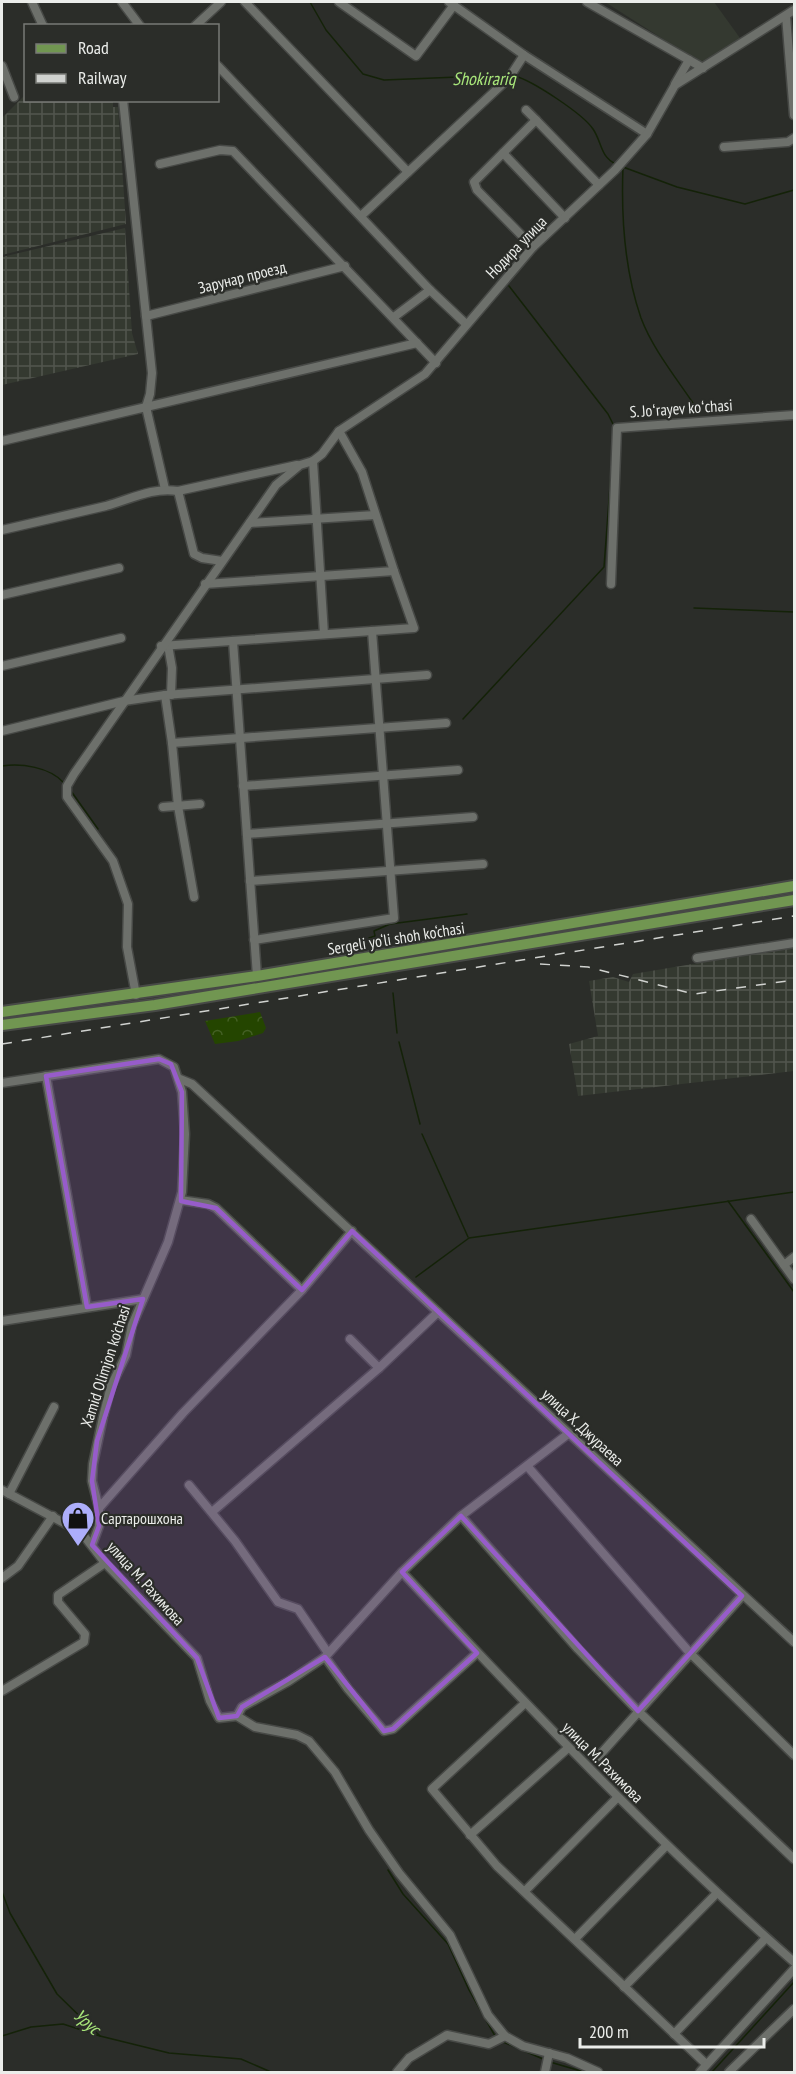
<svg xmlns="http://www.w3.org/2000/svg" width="796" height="2074" font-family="'PT Sans Narrow',sans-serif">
<defs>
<pattern id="industrial-grid" width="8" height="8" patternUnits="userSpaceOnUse" patternTransform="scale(1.5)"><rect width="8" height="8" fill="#343930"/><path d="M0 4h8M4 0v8" fill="none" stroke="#52564e"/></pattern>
<pattern id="forest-crowns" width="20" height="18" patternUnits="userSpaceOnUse" patternTransform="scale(1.5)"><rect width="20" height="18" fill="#244500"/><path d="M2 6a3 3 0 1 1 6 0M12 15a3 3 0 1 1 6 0" fill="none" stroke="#446025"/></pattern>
</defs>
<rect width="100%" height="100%" fill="#2b2d29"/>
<polygon fill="#343930" points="605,2 714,2 740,38 702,64"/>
<g fill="url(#industrial-grid)">
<polygon points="25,95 26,100 113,101 113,107 118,107 126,224 2,255 2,118"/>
<polygon points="125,228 132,333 138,354 2,385 2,257"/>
<polygon points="794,947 794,1071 578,1096 569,1044 598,1036 589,981 613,977 629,982 633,974"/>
</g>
<polygon fill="url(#forest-crowns)" points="260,1012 266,1028 263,1033 238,1041 215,1044 205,1021"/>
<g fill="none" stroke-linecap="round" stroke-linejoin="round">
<g stroke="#142208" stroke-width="1.5">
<polyline points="310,2 326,30 363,74 384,80 508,75"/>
<path d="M515 76C533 81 583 114 593 129 602 142 600 157 616 164"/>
<polyline points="623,167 677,187 745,204 794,190"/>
<path d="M623 167C621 218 624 269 641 318 653 350 678 380 697 409"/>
<polyline points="509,286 608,414 614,426"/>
<polyline points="694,608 794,612"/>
<polyline points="463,719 604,567 612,460"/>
<path d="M2 766C21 763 50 767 64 783"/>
<polyline points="71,791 98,829"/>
<polyline points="370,941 369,938 375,936 374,931 390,924 467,914"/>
<polyline points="393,993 397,1033"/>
<polyline points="399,1042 420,1124"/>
<polyline points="422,1134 468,1237"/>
<polyline points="728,1201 794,1292"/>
<polyline points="416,1277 469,1238 794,1192"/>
<polyline points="388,1870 403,1894 448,1944 469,1990 495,2036"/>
<polyline points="2,1892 10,1913 57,1994 100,2036 169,2053 241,2059 271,2072"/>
<polyline points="2,2036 31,2027 63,2024 100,2036"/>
<polyline points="501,2041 543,2059"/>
<polyline points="550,2062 584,2072"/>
<polyline points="712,2072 794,1982"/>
</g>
<defs>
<g id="minor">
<polyline points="32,2 43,26"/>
<polyline points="122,2 140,26"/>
<polyline points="245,2 408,172"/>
<polyline points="339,2 416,56 454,5"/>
<polyline points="449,2 524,55 647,134"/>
<polyline points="587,2 703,68"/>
<polyline points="786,16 794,115"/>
<polyline points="195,26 221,2"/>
<polyline points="2,66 14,97"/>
<polyline points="218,66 430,290 466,324"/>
<polyline points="675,84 689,60"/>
<polyline points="123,100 152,373 150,394 146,407 165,489"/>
<polyline points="526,110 536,120"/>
<polyline points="724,147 788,142 794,138"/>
<polyline points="503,153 565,218"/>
<polyline points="160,164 220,150 233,151 436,363"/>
<polyline points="361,216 509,78 524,55"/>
<polyline points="533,247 477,190 474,182 536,120 599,185"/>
<polyline points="146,316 345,266"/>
<polyline points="394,317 430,290"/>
<polyline points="2,441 417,343"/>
<polyline points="313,461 324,634"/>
<polyline points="178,491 194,554 202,558 222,561"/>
<polyline points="250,523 375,515"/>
<path d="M2 530C36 522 71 514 106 506 131 499 152 487 178 491L297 465"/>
<polyline points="205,584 394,571 362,472 339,431"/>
<polyline points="611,584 617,428 794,415"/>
<polyline points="2,595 119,568"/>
<polyline points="233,641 257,976"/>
<polyline points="168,645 172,668 171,695"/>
<polyline points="161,646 414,628 394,571"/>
<polyline points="2,666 121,638"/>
<polyline points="165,695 172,743"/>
<polyline points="2,731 124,701 165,695 427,675"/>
<polyline points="243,786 458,770"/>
<polyline points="163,807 200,804"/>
<polyline points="247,834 473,817"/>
<polyline points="250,881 483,864"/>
<polyline points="194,897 178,806 172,743 446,723"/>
<polyline points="254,940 394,918 372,631"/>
<polyline points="697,958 794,943"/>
<polyline points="136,995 127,947 128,904 113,861 67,797 67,786 74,774 276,485 300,465 313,461 322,454 339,431 425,374 533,247 615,170 647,134 675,85 794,10"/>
<polyline points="46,1076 87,1307"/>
<polyline points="180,1079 192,1084 794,1642"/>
<polyline points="2,1083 159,1059 174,1067 182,1092 185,1134 182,1192 168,1242 132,1325 126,1355 111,1386 103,1417 93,1464 92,1481 99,1508 99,1526 92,1545"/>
<polyline points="180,1200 208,1204 216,1208 302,1290"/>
<polyline points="751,1219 794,1279"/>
<polyline points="784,1265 794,1257"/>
<polyline points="2,1321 143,1299"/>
<polyline points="350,1339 379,1368"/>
<polyline points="528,1467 690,1653 794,1755"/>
<polyline points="189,1485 235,1541 278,1602 298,1609 328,1653"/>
<polyline points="2,1490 81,1532 105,1563 197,1658 210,1701 219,1718 237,1716 255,1727 297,1735 309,1741 335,1772 369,1830 399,1873 450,1935 488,2015 505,2036 523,2046 567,2058 598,2072"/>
<polyline points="9,1494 54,1407"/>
<polyline points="99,1508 183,1413 302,1290 352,1231"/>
<polyline points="212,1512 379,1368 438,1312"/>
<polyline points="461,1516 578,1649 638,1711 794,1859"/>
<path d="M402 1572C528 1707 655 1840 794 1962"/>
<polyline points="2,1578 18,1566 53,1516"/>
<polyline points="325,1657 348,1689 384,1731 393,1729 477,1653"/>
<polyline points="2,1691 84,1642 85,1634 58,1602 58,1595 105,1563"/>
<polyline points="524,1704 432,1789 497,1866 706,2064"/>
<polyline points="237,1716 242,1707 289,1681 325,1657 402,1572 461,1516 568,1434"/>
<polyline points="598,1757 742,1596"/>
<polyline points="470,1835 567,1749"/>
<polyline points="525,1891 617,1798"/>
<polyline points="575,1939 666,1846"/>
<polyline points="624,1987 717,1893"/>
<polyline points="674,2034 766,1938"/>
<polyline points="397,2072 409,2058 447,2035 489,2044 505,2036"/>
<polyline points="545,2072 549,2053"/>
<polyline points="700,2072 794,1969"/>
<polyline points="729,2072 794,2009"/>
</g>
<g id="major">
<polyline points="2,1012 257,976 794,886"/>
<polyline points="2,1025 155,1005 794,900"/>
</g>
</defs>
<use href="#minor" stroke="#474946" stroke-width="11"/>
<use href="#major" stroke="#474946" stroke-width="14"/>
<use href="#minor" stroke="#6d706b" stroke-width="8"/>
<use href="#major" stroke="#719651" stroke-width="10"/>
<g stroke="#d0d2cf" stroke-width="1.5" stroke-dasharray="10 10" stroke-linecap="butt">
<polyline points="540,964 588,967 694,994 794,980"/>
<polyline points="2,1044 794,916"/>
</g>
</g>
<path fill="#975cca" fill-opacity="0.2" stroke="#975cca" stroke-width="4.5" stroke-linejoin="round" d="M159 1059 171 1064 182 1092 181 1201 216 1208 302 1290 352 1231 742 1596 638 1711 461 1516 402 1572 477 1653 393 1729 384 1731 325 1657 242 1707 237 1716 219 1718 197 1658 92 1545 99 1526 92 1481 97 1441 143 1299 87 1307 46 1076Z"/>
<defs>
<symbol id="shop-pin" viewBox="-11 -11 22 30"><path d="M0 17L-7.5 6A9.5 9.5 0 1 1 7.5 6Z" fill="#adaefb" stroke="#2b2d29"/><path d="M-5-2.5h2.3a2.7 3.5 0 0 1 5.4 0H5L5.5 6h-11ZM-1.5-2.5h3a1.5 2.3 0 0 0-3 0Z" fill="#111"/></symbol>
</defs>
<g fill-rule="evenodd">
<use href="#shop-pin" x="59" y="1499" width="38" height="52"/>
</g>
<g text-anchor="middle" stroke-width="4.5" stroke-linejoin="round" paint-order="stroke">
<g font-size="16" fill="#ebedea" stroke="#2b2d29">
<text transform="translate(516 247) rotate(-46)" y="6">Нодира улица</text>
<text transform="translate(242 277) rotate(-14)" y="6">Зарунар проезд</text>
<text transform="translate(681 408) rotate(-4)" y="6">S. Joʻrayev koʻchasi</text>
<text transform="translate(396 938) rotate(-9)" y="6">Sergeli yo‘li shoh ko‘chasi</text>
<text transform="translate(105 1366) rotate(-72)" y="6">Xamid Olimjon ko'chasi</text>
<text transform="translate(583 1427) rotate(43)" y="6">улица Х. Джураева</text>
<text transform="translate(146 1583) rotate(48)" y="6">улица М. Рахимова</text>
<text transform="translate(603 1762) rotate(45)" y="6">улица М. Рахимова</text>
</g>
<g font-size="16" fill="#ebedea" stroke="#2b2d29" text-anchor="start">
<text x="101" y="1524">Сартарошхона</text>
</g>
<g font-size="18" font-style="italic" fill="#a8e67a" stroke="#2b2d29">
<text x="484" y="85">Shokirariq</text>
<text transform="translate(87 2022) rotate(41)" y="6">Урус</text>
</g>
</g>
<rect width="796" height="2074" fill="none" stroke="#ebedea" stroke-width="6"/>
<rect x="24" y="24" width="195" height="78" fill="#2b2d29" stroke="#787a76" stroke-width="1.5"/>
<rect x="36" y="44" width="30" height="9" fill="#719651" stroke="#787a76" stroke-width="1.5"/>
<text x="78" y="54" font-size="18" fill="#ebedea">Road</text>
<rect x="36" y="74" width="30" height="9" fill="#d0d2cf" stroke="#787a76" stroke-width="1.5"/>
<text x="78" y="84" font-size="18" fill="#ebedea">Railway</text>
<path d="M580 2038v9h184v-9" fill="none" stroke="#ebedea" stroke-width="3"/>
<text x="589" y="2038" font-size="18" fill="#ebedea" stroke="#2b2d29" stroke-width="4.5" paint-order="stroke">200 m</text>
</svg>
